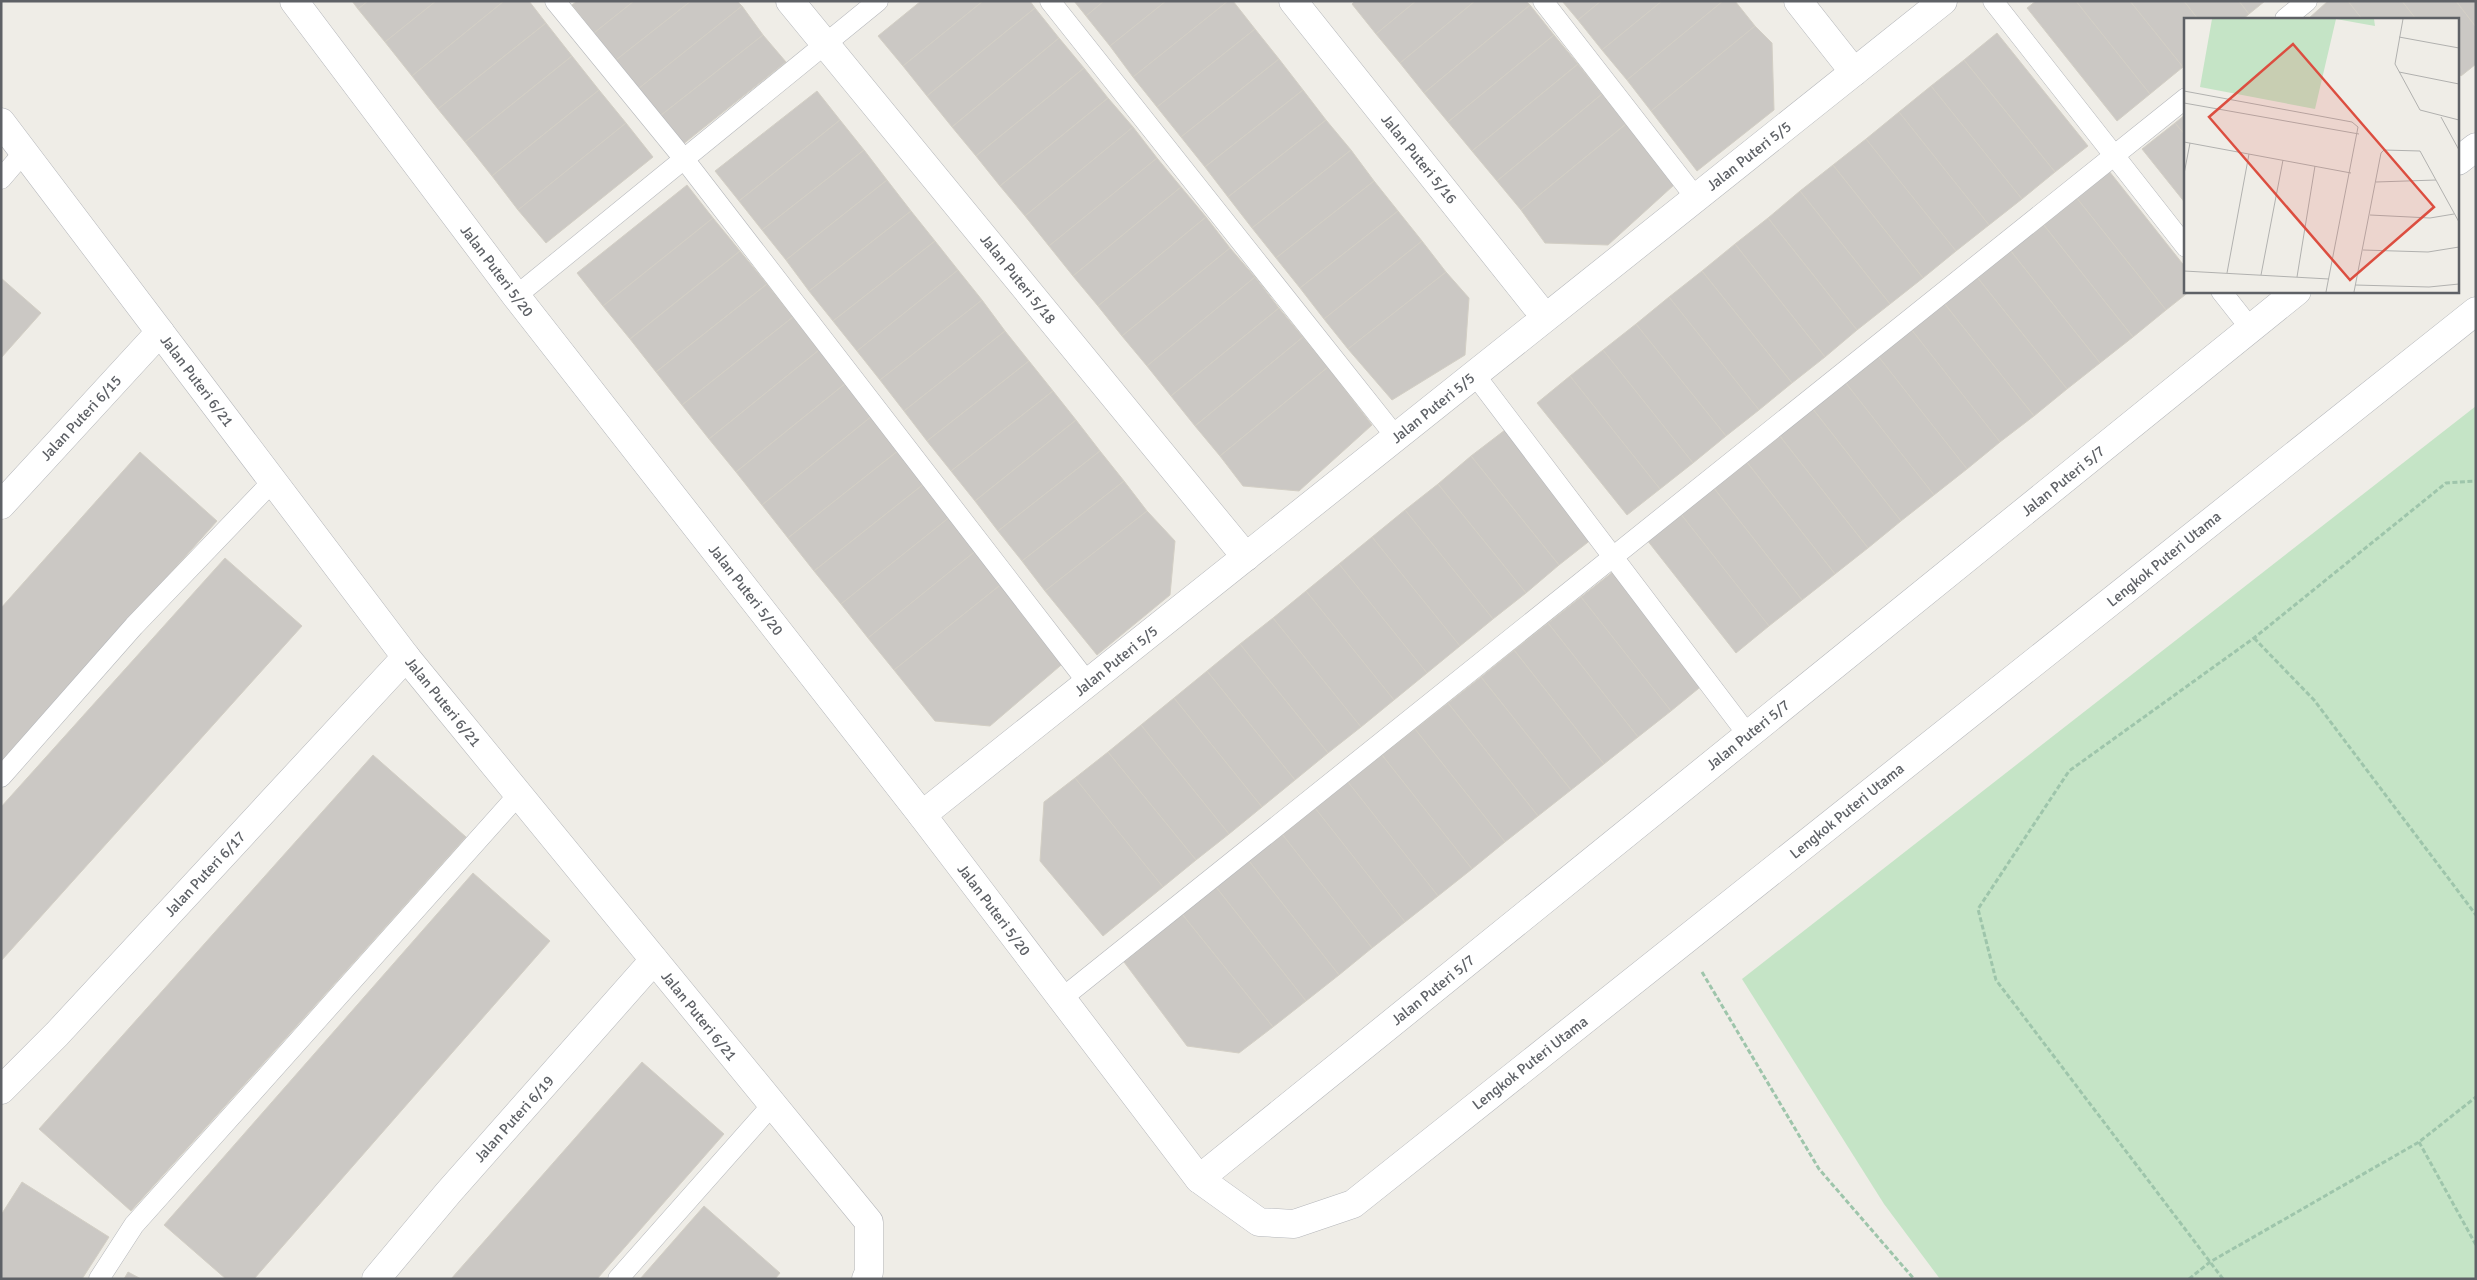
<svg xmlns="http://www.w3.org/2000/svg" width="2477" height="1280" font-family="Signika,sans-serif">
<rect width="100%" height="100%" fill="#efede7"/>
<polygon fill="#c5e4c6" points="2476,406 2476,1279 1940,1279 1884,1204 1742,979"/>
<g fill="#cbc8c4" stroke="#d3cfc5">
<polygon points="352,1 368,1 358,9"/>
<polygon points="368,1 436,1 385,42 358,9"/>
<polygon points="436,1 504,1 412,76 385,42"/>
<polygon points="504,1 529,1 546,23 438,109 412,76"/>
<polygon points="577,1 634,1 594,33 572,5"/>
<polygon points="634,1 691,1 616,60 594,33"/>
<polygon points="691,1 737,1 742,6 638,89 616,60"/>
<polygon points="921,1 983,1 903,66 878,36"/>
<polygon points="983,1 1030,1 1035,8 927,96 903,66"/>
<polygon points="1074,1 1104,1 1086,16"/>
<polygon points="1104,1 1166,1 1110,46 1086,16"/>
<polygon points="1166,1 1228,1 1133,77 1110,46"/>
<polygon points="1228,1 1233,1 1255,29 1157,107 1133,77"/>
<polygon points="1355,1 1416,1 1376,34 1352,4"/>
<polygon points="1416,1 1475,1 1400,63 1376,34"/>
<polygon points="1475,1 1526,1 1530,5 1424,93 1400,63"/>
<polygon points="1562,1 1601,1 1578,20"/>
<polygon points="1601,1 1662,1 1602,50 1578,20"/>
<polygon points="1662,1 1723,1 1627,80 1602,50"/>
<polygon points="1723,1 1735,1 1755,26 1651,111 1627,80"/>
<polygon points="2036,1 2076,1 2150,94 2117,121 2027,8"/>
<polygon points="2076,1 2130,1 2183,67 2150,94"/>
<polygon points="2130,1 2184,1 2198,19 2186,19 2186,65 2183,67"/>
<polygon points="2184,1 2239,1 2249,14 2243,19 2198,19"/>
<polygon points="2239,1 2265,1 2249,14"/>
<polygon points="2328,1 2348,1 2362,19 2308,19"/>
<polygon points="2348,1 2402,1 2416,19 2362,19"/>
<polygon points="2402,1 2456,1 2476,27 2476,64 2461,76 2458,72 2458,19 2416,19"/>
<polygon points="2456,1 2476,1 2476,27"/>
<polygon points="1530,5 1554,35 1448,122 1424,93"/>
<polygon points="742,6 763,35 660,116 638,89"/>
<polygon points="1035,8 1059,38 952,127 927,96"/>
<polygon points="546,23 572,56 465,142 438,109"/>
<polygon points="1755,26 1772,43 1774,110 1697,171 1651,111"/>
<polygon points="1255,29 1279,59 1181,137 1157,107"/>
<polygon points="1997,33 2088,146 2055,172 1964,60"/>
<polygon points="763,35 786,62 682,145 660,116"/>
<polygon points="1554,35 1578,64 1472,151 1448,122"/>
<polygon points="1059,38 1084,68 976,156 952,127"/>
<polygon points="572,56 599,90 492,176 465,142"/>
<polygon points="1279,59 1303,90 1205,167 1181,137"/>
<polygon points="1964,60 2055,172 2022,199 1931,86"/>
<polygon points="1578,64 1602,94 1497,181 1472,151"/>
<polygon points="1084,68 1108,98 1000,186 976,156"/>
<polygon points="1931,86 2022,199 1989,225 1899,112"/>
<polygon points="599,90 626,123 518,210 492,176"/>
<polygon points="1303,90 1326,120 1228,197 1205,167"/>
<polygon points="817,91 840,120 739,201 715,171"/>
<polygon points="1602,94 1626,124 1521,210 1497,181"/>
<polygon points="1108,98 1133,127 1025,216 1000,186"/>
<polygon points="1899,112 1989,225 1956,251 1866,139"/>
<polygon points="2186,114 2186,136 2175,123"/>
<polygon points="840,120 864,150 762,230 739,201"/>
<polygon points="1326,120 1351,150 1252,228 1228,197"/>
<polygon points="626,123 653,157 546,243 518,210"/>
<polygon points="2175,123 2186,136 2186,204 2142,149"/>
<polygon points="1626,124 1674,185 1608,245 1545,243 1521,210"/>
<polygon points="1133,127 1157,158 1049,246 1025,216"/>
<polygon points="1866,139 1956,251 1923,278 1833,165"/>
<polygon points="864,150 887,180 786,260 762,230"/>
<polygon points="1351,150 1374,181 1276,258 1252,228"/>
<polygon points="1157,158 1181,187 1073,276 1049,246"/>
<polygon points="1833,165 1923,278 1890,304 1800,191"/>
<polygon points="2109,171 2186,268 2186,291 2190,291 2166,310 2076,197"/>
<polygon points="887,180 911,211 809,291 786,260"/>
<polygon points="1374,181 1398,211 1300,288 1276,258"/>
<polygon points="687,185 713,218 603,306 577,273"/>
<polygon points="1181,187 1206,217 1098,306 1073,276"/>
<polygon points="1800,191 1890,304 1857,330 1768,218"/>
<polygon points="2076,197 2166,310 2133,337 2043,224"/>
<polygon points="911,211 935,241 833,321 809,291"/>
<polygon points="1398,211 1422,241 1324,319 1300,288"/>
<polygon points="1206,217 1230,248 1122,336 1098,306"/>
<polygon points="713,218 740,251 630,339 603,306"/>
<polygon points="1768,218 1857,330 1825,357 1735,244"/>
<polygon points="2043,224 2133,337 2100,363 2010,250"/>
<polygon points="935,241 958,270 857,351 833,321"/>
<polygon points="1422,241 1446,272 1348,349 1324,319"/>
<polygon points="1735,244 1825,357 1792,383 1702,271"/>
<polygon points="1230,248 1255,277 1147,366 1122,336"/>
<polygon points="2010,250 2100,363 2067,389 1977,277"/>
<polygon points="740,251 767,284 656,372 630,339"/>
<polygon points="958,270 982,300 880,380 857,351"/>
<polygon points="1702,271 1792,383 1759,410 1669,297"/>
<polygon points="1446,272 1469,298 1465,355 1392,400 1348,349"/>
<polygon points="1255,277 1279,308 1171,396 1147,366"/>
<polygon points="1977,277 2067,389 2034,416 1944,303"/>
<polygon points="1,278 41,313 1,358"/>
<polygon points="767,284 793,317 682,405 656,372"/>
<polygon points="1669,297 1759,410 1726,436 1636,324"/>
<polygon points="982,300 1005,331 904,411 880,380"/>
<polygon points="1944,303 2034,416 2000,442 1911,329"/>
<polygon points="1279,308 1303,337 1195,426 1171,396"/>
<polygon points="793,317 819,350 709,439 682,405"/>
<polygon points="1636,324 1726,436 1693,463 1603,350"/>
<polygon points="1911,329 2000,442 1967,469 1878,356"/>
<polygon points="1005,331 1029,361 927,441 904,411"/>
<polygon points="1303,337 1328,367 1220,456 1195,426"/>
<polygon points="819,350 846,383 736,472 709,439"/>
<polygon points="1603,350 1693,463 1660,489 1570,376"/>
<polygon points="1878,356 1967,469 1934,495 1845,382"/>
<polygon points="1029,361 1053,391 951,471 927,441"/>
<polygon points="1328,367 1372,425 1299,491 1243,486 1220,456"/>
<polygon points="1570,376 1660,489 1627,515 1537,403"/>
<polygon points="1845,382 1934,495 1901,521 1812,408"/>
<polygon points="846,383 872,416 762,505 736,472"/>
<polygon points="1053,391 1076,420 975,501 951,471"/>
<polygon points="1812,408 1901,521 1868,548 1779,435"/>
<polygon points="872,416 899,450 788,538 762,505"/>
<polygon points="1076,420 1100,451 998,531 975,501"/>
<polygon points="1505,430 1592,539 1559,565 1471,456"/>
<polygon points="1779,435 1868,548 1835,574 1746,461"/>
<polygon points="899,450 925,483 814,571 788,538"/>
<polygon points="1100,451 1124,481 1022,561 998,531"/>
<polygon points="140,452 217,521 1,763 1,608"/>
<polygon points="1471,456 1559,565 1526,593 1438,484"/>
<polygon points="1746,461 1835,574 1802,600 1713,487"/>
<polygon points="1124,481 1147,511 1045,591 1022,561"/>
<polygon points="925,483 951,516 841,604 814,571"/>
<polygon points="1438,484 1526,593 1493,619 1405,510"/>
<polygon points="1713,487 1802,600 1769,626 1680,513"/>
<polygon points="1405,510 1493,619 1460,646 1372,537"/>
<polygon points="1147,511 1175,541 1170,595 1097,655 1045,591"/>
<polygon points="1680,513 1769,626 1736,653 1647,540"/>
<polygon points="951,516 978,549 868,638 841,604"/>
<polygon points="1372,537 1460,646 1427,673 1339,564"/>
<polygon points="978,549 1004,582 894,670 868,638"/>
<polygon points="225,558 302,626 1,961 1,807"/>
<polygon points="1339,564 1427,673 1394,700 1306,591"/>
<polygon points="1614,571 1704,684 1671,711 1581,597"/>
<polygon points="1004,582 1067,660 990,726 935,721 894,670"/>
<polygon points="1306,591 1394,700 1361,727 1273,618"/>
<polygon points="1581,597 1671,711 1638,737 1548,623"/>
<polygon points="1273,618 1361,727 1328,753 1240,644"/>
<polygon points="1548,623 1638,737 1604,764 1514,650"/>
<polygon points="1240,644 1328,753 1295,780 1207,671"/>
<polygon points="1514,650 1604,764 1571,790 1481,677"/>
<polygon points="1207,671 1295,780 1262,807 1174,698"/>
<polygon points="1481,677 1571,790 1538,816 1448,703"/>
<polygon points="1174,698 1262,807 1229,834 1141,725"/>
<polygon points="1448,703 1538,816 1505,842 1415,729"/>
<polygon points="1141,725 1229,834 1196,860 1108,752"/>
<polygon points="1415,729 1505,842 1472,869 1382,755"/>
<polygon points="1108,752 1196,860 1163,887 1075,778"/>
<polygon points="373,755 466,837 131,1211 39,1129"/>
<polygon points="1382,755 1472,869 1438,896 1348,782"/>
<polygon points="1075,778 1163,887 1103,936 1040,861 1044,802"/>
<polygon points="1348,782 1438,896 1405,922 1315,808"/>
<polygon points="1315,808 1405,922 1372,948 1282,834"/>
<polygon points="1282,834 1372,948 1339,975 1249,861"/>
<polygon points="1249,861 1339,975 1306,1001 1216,887"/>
<polygon points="473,873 550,941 254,1279 226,1279 164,1225"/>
<polygon points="1216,887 1306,1001 1273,1027 1182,914"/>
<polygon points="1182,914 1273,1027 1239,1053 1187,1046 1124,962"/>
<polygon points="642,1062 724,1134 597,1279 451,1279"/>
<polygon points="22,1182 109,1237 82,1279 1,1279 1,1215"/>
<polygon points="704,1206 780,1273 775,1279 640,1279"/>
<polygon points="128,1272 141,1279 124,1279"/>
</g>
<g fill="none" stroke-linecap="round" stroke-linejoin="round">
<defs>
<g id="service">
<polyline points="555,1 684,159 1088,683"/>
<polyline points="1050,1 1396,437"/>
<polyline points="1543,1 1696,198"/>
<polyline points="1993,1 2186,247"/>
<polyline points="2285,19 2307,1"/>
<polyline points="1,179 24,152"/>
<polyline points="2221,291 2251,329"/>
<polyline points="516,296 878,1"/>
<polyline points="1475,375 1748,735"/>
<polyline points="1,777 134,626 273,481"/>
<polyline points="1061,999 2186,98"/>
<polyline points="99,1279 134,1225 519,794"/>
<polyline points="618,1279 772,1105"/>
</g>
<g id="minor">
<polyline points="294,1 516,296 922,815 1199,1179 1259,1222 1294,1224 1353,1204 2476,311"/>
<polyline points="790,1 1246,557"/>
<polyline points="1293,1 1545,317"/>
<polyline points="1798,1 1854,72"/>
<polyline points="1,122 406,657 869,1222 869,1272 866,1279"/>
<polyline points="2458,161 2476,147"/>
<polyline points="1,505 160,332"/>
<polyline points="922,815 1943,1"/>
<polyline points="1,1090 57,1034 406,657"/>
<polyline points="1199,1179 2297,291"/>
<polyline points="376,1279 448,1193 654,960"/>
</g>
</defs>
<use href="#service" stroke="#b4b6ba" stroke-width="21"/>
<use href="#minor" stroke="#b4b6ba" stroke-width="29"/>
<g stroke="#9ec5ab" stroke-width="3" stroke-dasharray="5 2.5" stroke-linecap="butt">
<polyline points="2254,638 2314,700 2476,915"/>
<polyline points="1702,972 1819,1169 1914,1279"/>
<polyline points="2419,1142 2476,1245"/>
<polyline points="2189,1279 2210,1262 2419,1142 2476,1097"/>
<polyline points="2223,1279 1996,980 1978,909 2069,771 2254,638 2446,483 2476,481"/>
</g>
<use href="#service" stroke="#fff" stroke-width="20"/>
<use href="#minor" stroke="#fff" stroke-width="28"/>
</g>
<g text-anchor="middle" stroke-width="4" stroke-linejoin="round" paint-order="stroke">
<g font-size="15" fill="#5e6166" stroke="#fff">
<text transform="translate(1749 156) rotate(-38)" y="5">Jalan Puteri 5/5</text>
<text transform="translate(1419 159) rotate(51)" y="5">Jalan Puteri 5/16</text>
<text transform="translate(497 271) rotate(53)" y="5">Jalan Puteri 5/20</text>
<text transform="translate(1018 279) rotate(51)" y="5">Jalan Puteri 5/18</text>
<text transform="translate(197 381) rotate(53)" y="5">Jalan Puteri 6/21</text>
<text transform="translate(1433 408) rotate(-39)" y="5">Jalan Puteri 5/5</text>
<text transform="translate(81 418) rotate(-47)" y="5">Jalan Puteri 6/15</text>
<text transform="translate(2063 481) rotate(-39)" y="5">Jalan Puteri 5/7</text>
<text transform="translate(2164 559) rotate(-39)" y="5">Lengkok Puteri Utama</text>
<text transform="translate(746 590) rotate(52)" y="5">Jalan Puteri 5/20</text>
<text transform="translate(1116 661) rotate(-39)" y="5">Jalan Puteri 5/5</text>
<text transform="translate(443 702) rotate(51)" y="5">Jalan Puteri 6/21</text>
<text transform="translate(1748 735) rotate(-39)" y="5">Jalan Puteri 5/7</text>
<text transform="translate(1847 811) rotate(-39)" y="5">Lengkok Puteri Utama</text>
<text transform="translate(205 874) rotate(-47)" y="5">Jalan Puteri 6/17</text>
<text transform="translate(994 910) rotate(53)" y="5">Jalan Puteri 5/20</text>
<text transform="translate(1433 990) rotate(-39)" y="5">Jalan Puteri 5/7</text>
<text transform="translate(699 1016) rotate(51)" y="5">Jalan Puteri 6/21</text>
<text transform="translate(1530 1063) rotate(-38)" y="5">Lengkok Puteri Utama</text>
<text transform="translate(514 1119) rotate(-48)" y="5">Jalan Puteri 6/19</text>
</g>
</g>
<g transform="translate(2184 18)">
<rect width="275" height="275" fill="#efede7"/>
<path d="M28 1H190L191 8 152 1 131 91 16 69Z" fill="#c5e4c6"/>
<path fill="none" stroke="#b1b1af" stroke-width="1" d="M219 1 211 46 236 92 275 102M215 19 275 30M215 54 275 66M0 73 168 104 174 109 142 274M0 85 175 116M257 99 275 132M0 124 167 155M0 156 6 125M192 164 252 162M186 197 246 200 270 196M179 232 244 234 275 229M0 253 145 261M43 255 65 136M77 257 99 142M113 259 131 148M171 267 245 269 275 266M170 274 197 135 200 132 236 133 275 204"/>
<path fill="#dc4e40" fill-opacity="0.15" stroke="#dc4e40" stroke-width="2.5" d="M109 26 250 189 166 262 25 99Z"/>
<rect width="275" height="275" fill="none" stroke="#5e6166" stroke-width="2.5"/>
</g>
<rect width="2477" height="1280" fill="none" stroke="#5e6166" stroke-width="5"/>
</svg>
